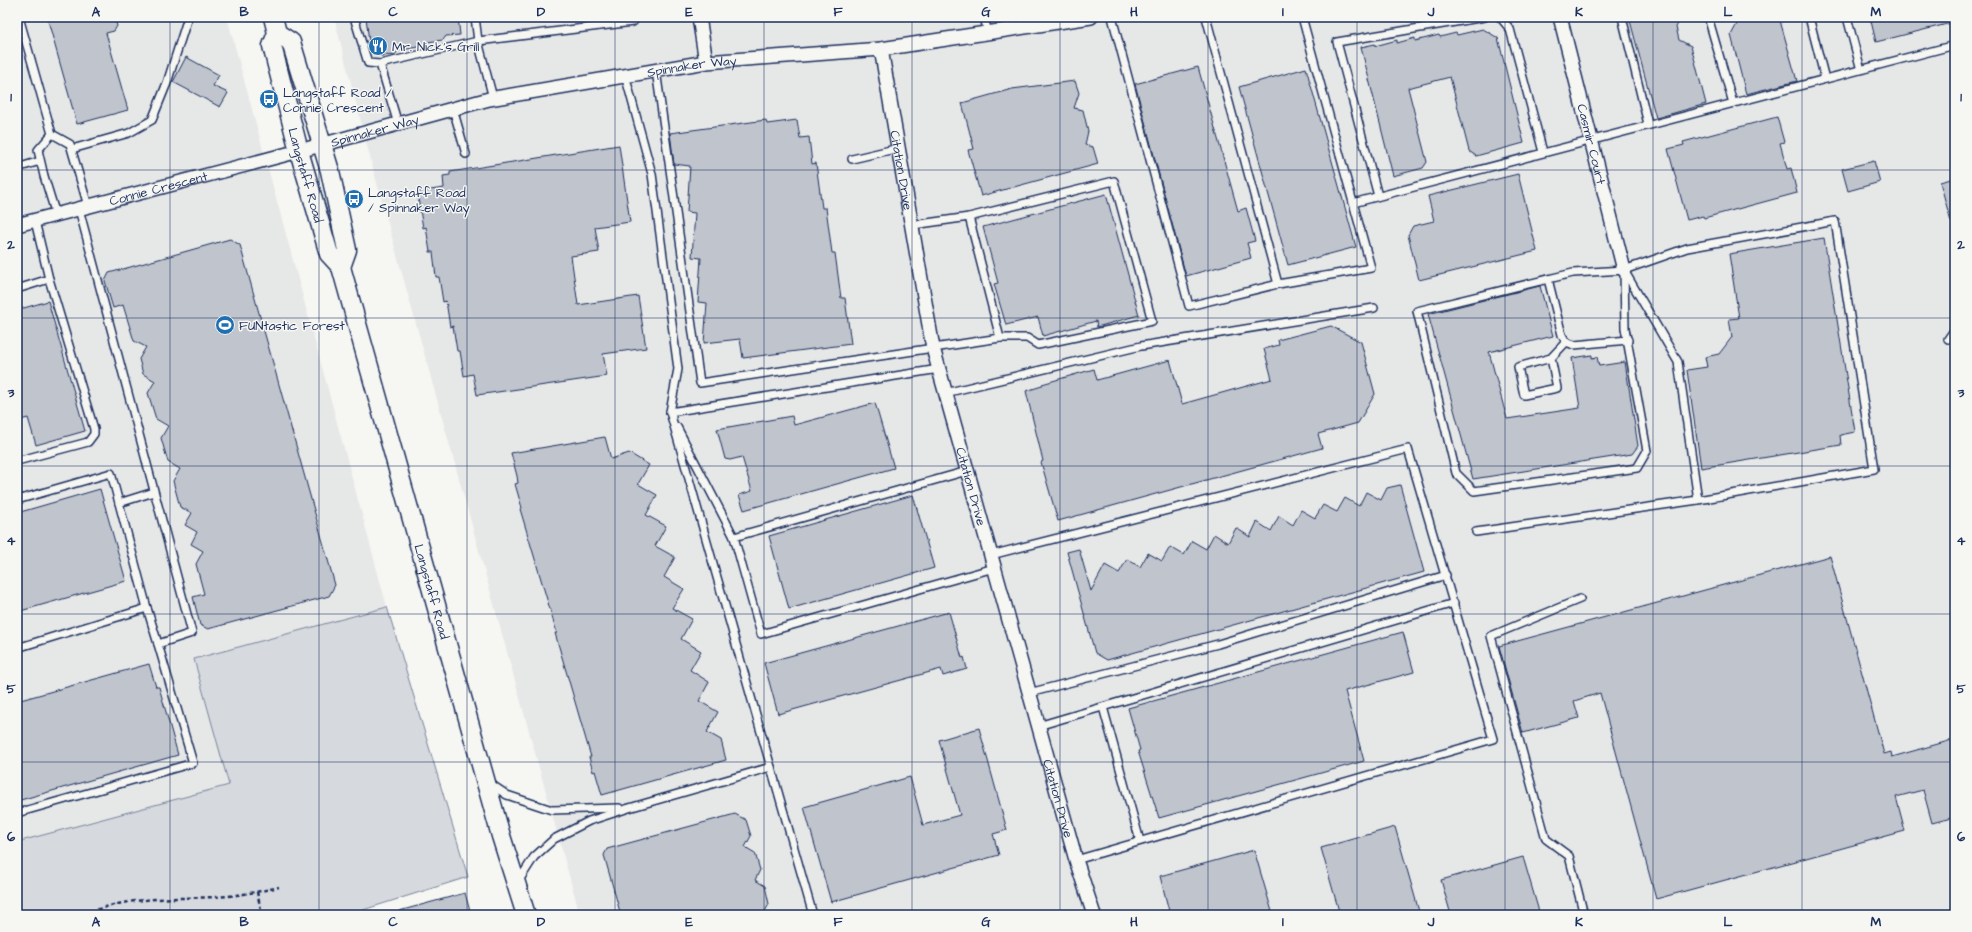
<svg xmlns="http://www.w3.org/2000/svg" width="1972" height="932" font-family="'Architects Daughter',sans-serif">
<rect width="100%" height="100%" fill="#f6f6f2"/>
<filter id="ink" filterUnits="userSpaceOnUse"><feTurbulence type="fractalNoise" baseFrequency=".025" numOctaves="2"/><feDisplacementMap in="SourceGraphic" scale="8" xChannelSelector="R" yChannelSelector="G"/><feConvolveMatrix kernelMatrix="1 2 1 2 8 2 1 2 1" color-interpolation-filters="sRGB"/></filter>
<g filter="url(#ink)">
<g fill="#e6e7e7">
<polygon points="17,17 227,17 387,607 194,659 230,785 17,842"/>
<polygon points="334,17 1955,17 1955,915 580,915 372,165"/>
</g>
<polygon fill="#d6d9dd" stroke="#78849e" points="387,607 468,877 347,915 17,915 17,842 229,785 194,659"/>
<g fill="#c0c4cd" stroke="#1b2f5e">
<polygon points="47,17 114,17 117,26 114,31 106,33 128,110 77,124"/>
<polygon points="366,17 458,17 460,35 446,36 443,40 427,42 427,45 398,51 395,55 381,56 369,42"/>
<polygon points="1629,17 1682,17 1676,27 1679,40 1691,46 1706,104 1656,118"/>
<polygon points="1736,17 1779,17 1797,81 1746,94 1731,35 1737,24"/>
<polygon points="1870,17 1955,17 1955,22 1876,42"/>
<polygon points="1483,29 1498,38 1524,143 1476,156 1469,151 1450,77 1408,88 1427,162 1423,168 1393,176 1361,47 1375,44 1375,46 1397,40 1397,43 1415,38 1415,41 1439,35 1440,37 1456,33 1457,35"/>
<polygon points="186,57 219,75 213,86 228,93 220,107 173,82"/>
<polygon points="1198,67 1238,211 1246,208 1255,241 1247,243 1251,258 1186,276 1135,84"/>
<polygon points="1306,68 1356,247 1288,265 1239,87"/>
<polygon points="1075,81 1079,93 1074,108 1083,110 1088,131 1085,145 1093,147 1098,164 981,196 968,150 974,149 962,103 1012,89"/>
<polygon points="1777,117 1784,142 1780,143 1787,169 1791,168 1797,193 1704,218 1703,216 1687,220 1668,149 1684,145 1683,142"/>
<polygon points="766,120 767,124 797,120 800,138 809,137 812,164 816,163 822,208 826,208 832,253 835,253 841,298 845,298 851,344 743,358 740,339 704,343 707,303 698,302 701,258 692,257 695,213 687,212 690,166 674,164 670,133"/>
<polygon points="619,145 630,222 595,227 599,252 571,256 578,305 638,296 646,348 603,354 607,376 477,395 473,374 464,376 460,351 457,351 453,326 450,327 446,301 443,302 439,277 436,277 433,252 430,252 426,227 423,228 417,192 444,188 443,176 450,175 450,172"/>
<polygon points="1874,161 1880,182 1848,191 1842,169"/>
<polygon points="1518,174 1537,251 1419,280 1408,235 1413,226 1434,221 1428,196"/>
<polygon points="1955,178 1955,222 1951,222 1940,182"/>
<polygon points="1106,194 1139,315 1097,327 1096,321 1043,336 1038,317 1006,325 994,284 998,283 983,227"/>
<polygon points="1824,238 1855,432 1840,435 1841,445 1701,468 1687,370 1707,367 1705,357 1719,354 1732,337 1729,319 1739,318 1729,254"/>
<polygon points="230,239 240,245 335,585 329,596 208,629 200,625 193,597 204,594 196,564 203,551 191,544 197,532 185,525 192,513 180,507 173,481 180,469 168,462 161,438 168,426 156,419 148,393 155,381 143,374 139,359 146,347 134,341 123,305 113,308 105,281 109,273"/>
<polygon points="1540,286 1553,336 1489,352 1507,419 1580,408 1572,358 1592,355 1592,358 1597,357 1599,366 1625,362 1638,446 1632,454 1473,479 1428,314"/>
<polygon points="48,301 85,431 36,445 28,418 17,421 17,310"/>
<polygon points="1331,326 1361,342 1375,394 1358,423 1318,434 1322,448 1058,521 1041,462 1043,461 1026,391 1042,386 1042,384 1094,369 1097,380 1170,360 1182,404 1272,379 1264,349 1279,345 1278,340"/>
<polygon points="875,403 894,468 744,510 739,495 752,491 742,457 730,460 725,459 717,429 792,416 794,425"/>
<polygon points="605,437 611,459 629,453 649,465 638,484 657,495 646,515 666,526 655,546 675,557 664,577 684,589 672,608 692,619 681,639 701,651 690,670 709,682 699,701 718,712 707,732 721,740 726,760 602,795 595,771 593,772 589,757 591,757 555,633 557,633 520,509 522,508 515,484 518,483 517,476 511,453"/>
<polygon points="1400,485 1424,572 1107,660 1095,653 1067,552 1079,549 1091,591 1105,565 1119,573 1127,559 1140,567 1148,553 1162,561 1170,547 1184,555 1192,541 1206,549 1214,534 1228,543 1236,528 1250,537 1257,522 1271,531 1279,516 1293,525 1301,510 1315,518 1323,505 1337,512 1345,498 1359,506 1366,492 1381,500 1387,488"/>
<polygon points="100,489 126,581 17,612 17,513"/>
<polygon points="913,495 934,568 789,609 769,536"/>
<polygon points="1830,556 1884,754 1891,752 1892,757 1952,740 1955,753 1955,817 1932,823 1923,790 1896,797 1905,831 1656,899 1600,693 1574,701 1579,718 1523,733 1499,646"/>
<polygon points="949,612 962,658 964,657 967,669 943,676 941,669 778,714 764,663"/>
<polygon points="1403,632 1414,672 1345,691 1364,761 1159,818 1138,751 1140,750 1128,708"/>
<polygon points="149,664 156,687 159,687 178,755 17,801 17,701"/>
<polygon points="979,728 1007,830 993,834 999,855 831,902 804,807 910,777 923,825 960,815 939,740"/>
<polygon points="735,814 746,820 751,836 745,847 755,853 760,870 755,880 765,886 769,904 763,915 625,915 620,912 604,855 607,849"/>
<polygon points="1395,827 1420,915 1340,915 1321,848"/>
<polygon points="1254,850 1273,915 1170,915 1160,876"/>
<polygon points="1523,857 1540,915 1451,915 1441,880"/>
<polygon points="465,893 471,915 399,915 399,911"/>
</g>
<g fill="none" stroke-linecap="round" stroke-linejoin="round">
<defs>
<g id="service">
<polyline points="19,17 52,134 38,150 44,176 56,215"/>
<polyline points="354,17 368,63 380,64"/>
<polyline points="475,17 478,41 633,22 637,17"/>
<polyline points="984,17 988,33"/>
<polyline points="1112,17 1189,306 1278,284 1371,268 1302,17"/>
<polyline points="1206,17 1278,284"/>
<polyline points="1500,17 1510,29 1543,152"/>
<polyline points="1622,17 1648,124"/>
<polyline points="1708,17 1733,103"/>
<polyline points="1809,17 1825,79"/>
<polyline points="1847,17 1861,70"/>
<polyline points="656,70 700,383 1000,338 969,217 913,225"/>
<polyline points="625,75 652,174 678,369 670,412 813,915"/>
<polyline points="453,109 466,154"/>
<polyline points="398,124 380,64 478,41 493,98"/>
<polyline points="52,134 70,144 88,206"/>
<polyline points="72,149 129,133 152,120 167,83 188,17"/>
<polyline points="852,159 899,148"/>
<polyline points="17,168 40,161"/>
<polyline points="1378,196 1337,42 1485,17"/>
<polyline points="1353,203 1955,45"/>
<polyline points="969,217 1114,181 1152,321 1038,345 1027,338 1000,338"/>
<polyline points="1624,270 1625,328 1647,451 1637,468 1474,491 1456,473 1417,311 1573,273 1624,270 1687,248 1835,221 1874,469 1698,500"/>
<polyline points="1548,279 1562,335 1566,342 1574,345 1628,340"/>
<polyline points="17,289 49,279"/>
<polyline points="1948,339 1955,329"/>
<polyline points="1551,358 1518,367 1524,395 1557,388 1551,358 1566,342"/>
<polyline points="945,393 1141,346 1374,308"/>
<polyline points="672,416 670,412 939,369"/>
<polyline points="677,427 734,537"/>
<polyline points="17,461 88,442 94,434 94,429 49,279 35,221"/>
<polyline points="967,471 734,537 761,634 994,568"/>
<polyline points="17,500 111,473 119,503"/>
<polyline points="1476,532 1698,500 1678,362 1625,272"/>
<polyline points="991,555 1408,449 1493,739 1076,860"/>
<polyline points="1580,599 1491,636 1546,839 1569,856 1584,915"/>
<polyline points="147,608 158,644"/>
<polyline points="17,648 147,608 119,503 154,492"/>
<polyline points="1029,693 1218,644 1446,575"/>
<polyline points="1103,707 1140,841"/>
<polyline points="1038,726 1454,603"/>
<polyline points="489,783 507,795 552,810 619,808"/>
<polyline points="17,813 193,763 158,644 192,633 79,209"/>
<polyline points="518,882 534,857 554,839 589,821 629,808 771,767"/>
</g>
<g id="minor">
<polyline points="699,17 706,62"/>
<path id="s1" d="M1560 17 1624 270"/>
<path id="s2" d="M881 49 933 348 1076 860 1094 915"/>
<path id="s3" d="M17 225 299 151 489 99 706 62 881 49 1091 17"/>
</g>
<g id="secondary">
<path id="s4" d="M273 17 277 33 272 46 299 151 329 254 341 267 501 836 526 915"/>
<polyline points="277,33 291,42 330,171 347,250 341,267"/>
</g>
</defs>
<use href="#service" stroke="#1b2f5e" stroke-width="10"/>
<use href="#minor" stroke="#1b2f5e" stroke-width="16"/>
<use href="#secondary" stroke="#1b2f5e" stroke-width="21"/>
<g stroke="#1b2f5e" stroke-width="2.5" stroke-dasharray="4 3" stroke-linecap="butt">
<polyline points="257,892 262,915"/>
<path d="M84 915C126 896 170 899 215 897 236 896 258 892 279 887"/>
</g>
<use href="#service" stroke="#f6f6f2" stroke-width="7"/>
<use href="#minor" stroke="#f6f6f2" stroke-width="13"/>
<use href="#secondary" stroke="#f6f6f2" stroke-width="18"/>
</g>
</g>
<path fill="none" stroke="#1b2f5e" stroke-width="1" stroke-opacity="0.55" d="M170 17V915M319 17V915M467 17V915M615 17V915M764 17V915M912 17V915M1060 17V915M1208 17V915M1357 17V915M1505 17V915M1653 17V915M1802 17V915M17 170H1955M17 318H1955M17 466H1955M17 614H1955M17 762H1955"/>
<defs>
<symbol id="restaurant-disc" viewBox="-11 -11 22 22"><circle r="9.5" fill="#1f6fb2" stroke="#f6f6f2"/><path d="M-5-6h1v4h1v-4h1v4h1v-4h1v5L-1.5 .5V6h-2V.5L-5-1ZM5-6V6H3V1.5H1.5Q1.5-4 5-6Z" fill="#fff"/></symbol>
<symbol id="bus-disc" viewBox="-11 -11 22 22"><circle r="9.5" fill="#1f6fb2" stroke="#f6f6f2"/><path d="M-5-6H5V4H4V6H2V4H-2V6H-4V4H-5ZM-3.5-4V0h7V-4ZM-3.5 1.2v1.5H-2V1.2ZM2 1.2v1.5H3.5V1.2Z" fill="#fff"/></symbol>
<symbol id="stadium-disc" viewBox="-11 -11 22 22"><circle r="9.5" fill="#1f6fb2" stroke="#f6f6f2"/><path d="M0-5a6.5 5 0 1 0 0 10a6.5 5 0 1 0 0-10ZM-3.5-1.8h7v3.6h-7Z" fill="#fff"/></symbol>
</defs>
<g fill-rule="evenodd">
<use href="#restaurant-disc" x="367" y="35" width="22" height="22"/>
<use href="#bus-disc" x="258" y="88" width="22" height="22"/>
<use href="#bus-disc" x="343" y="188" width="22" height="22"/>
<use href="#stadium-disc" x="214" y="314" width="22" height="22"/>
</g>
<g text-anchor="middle" stroke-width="3" stroke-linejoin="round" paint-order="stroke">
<g font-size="13" fill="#1b2f5e" stroke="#f6f6f2" text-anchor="start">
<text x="392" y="51">Mr. Nick's Grill</text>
<text x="283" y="97">Langstaff Road /<tspan x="283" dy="15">Connie Crescent</tspan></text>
<text x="368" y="197">Langstaff Road<tspan x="368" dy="15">/ Spinnaker Way</tspan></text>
<text x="239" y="330">FUNtastic Forest</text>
</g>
<g font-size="13" fill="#1b2f5e" stroke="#f6f6f2">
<text dy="5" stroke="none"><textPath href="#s3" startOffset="694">Spinnaker Way</textPath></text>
<text dy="5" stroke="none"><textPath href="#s3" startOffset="370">Spinnaker Way</textPath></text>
<text dy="5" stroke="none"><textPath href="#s1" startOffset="131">Casmir Court</textPath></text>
<text dy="5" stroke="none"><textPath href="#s2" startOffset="123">Citation Drive</textPath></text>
<text dy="5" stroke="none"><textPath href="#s4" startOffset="164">Langstaff Road</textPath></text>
<text dy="5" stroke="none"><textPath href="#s3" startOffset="146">Connie Crescent</textPath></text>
<text dy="5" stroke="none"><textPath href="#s2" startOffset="447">Citation Drive</textPath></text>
<text dy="5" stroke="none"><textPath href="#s4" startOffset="601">Langstaff Road</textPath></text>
<text dy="5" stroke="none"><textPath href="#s2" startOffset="771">Citation Drive</textPath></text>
</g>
</g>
<rect width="1972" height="932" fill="none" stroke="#f6f6f2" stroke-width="44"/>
<rect x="22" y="22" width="1928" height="888" fill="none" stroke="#1b2f5e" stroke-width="1.5"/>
<g font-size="13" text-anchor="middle" font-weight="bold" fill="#1b2f5e">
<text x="96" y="16">A</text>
<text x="244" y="16">B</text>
<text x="393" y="16">C</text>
<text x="541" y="16">D</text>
<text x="689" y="16">E</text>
<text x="838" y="16">F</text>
<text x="986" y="16">G</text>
<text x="1134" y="16">H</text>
<text x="1283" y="16">I</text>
<text x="1431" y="16">J</text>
<text x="1579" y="16">K</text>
<text x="1728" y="16">L</text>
<text x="1876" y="16">M</text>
<text x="11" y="101">1</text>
<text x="1961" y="101">1</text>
<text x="11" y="249">2</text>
<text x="1961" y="249">2</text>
<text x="11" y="397">3</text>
<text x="1961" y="397">3</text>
<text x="11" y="545">4</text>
<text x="1961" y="545">4</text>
<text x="11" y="693">5</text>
<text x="1961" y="693">5</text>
<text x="11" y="841">6</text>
<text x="1961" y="841">6</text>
<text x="96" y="926">A</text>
<text x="244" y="926">B</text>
<text x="393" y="926">C</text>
<text x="541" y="926">D</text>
<text x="689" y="926">E</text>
<text x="838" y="926">F</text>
<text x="986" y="926">G</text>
<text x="1134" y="926">H</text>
<text x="1283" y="926">I</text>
<text x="1431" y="926">J</text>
<text x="1579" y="926">K</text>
<text x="1728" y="926">L</text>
<text x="1876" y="926">M</text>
</g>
</svg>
